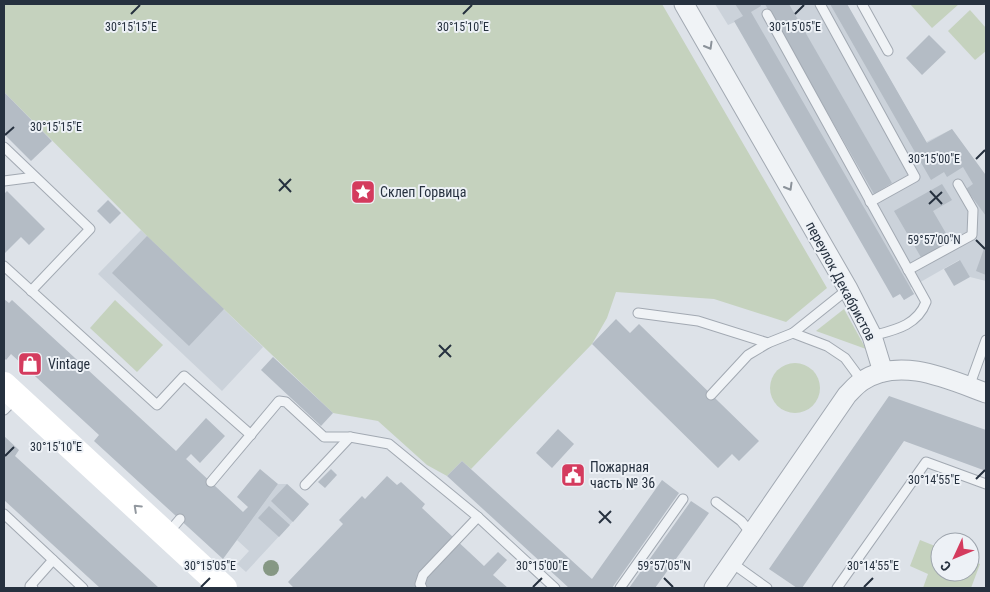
<svg xmlns="http://www.w3.org/2000/svg" width="990" height="592" font-family="'Roboto Condensed',sans-serif">
<rect width="100%" height="100%" fill="#dde2e8"/>
<g fill="#cbd2da">
<polygon points="715,4 847,4 926,142 952,129 986,176 986,281 970,277 959,260 910,288 914,294 904,300 735,22 728,25"/>
<polygon points="141,230 263,347 222,391 98,274"/>
<polygon points="278,484 287,484 309,504 246,572 237,564 249,551 237,540"/>
</g>
<g fill="#c5d2be">
<polygon points="4,4 662,4 827,288 786,322 714,299 616,292 607,318 592,344 471,469 462,461 447,476 427,465 378,421 333,413 147,236 4,92"/>
<polygon points="910,4 959,4 932,28"/>
<polygon points="970,10 986,28 986,51 975,60 948,31"/>
<polygon points="115,300 163,345 137,372 90,328"/>
<polygon points="844,309 866,349 816,331"/>
<circle cx="795" cy="388" r="25"/>
<polygon points="920,540 940,548 940,572 970,572 970,560 980,564 971,588 923,588 928,574 910,566"/>
</g>
<g fill="#b4bcc5">
<polygon points="735,4 760,4 761,6 751,12 914,294 904,300 900,294 893,298 734,21 743,16"/>
<polygon points="765,4 789,4 892,183 874,194"/>
<polygon points="830,4 847,4 927,143 952,129 985,174 986,216 966,189 973,184 963,167 947,177 944,172 931,180"/>
<polygon points="929,35 946,52 922,75 906,58"/>
<polygon points="4,92 52,141 31,161 4,134"/>
<polygon points="942,184 952,200 933,211 951,242 922,259 894,211"/>
<polygon points="7,191 45,229 29,245 21,237 5,253 4,252 4,194"/>
<polygon points="108,200 121,213 110,224 97,211"/>
<polygon points="147,236 224,309 189,346 112,273"/>
<polygon points="986,243 986,275 976,271"/>
<polygon points="960,260 970,277 954,286 944,269"/>
<polygon points="4,299 9,303 12,300 176,451 206,418 225,436 200,463 191,454 186,459 243,512 248,507 237,497 260,469 278,484 223,559 94,441 99,435 11,354 6,360 4,358"/>
<polygon points="616,319 630,333 639,324 759,441 739,461 732,454 718,468 592,344"/>
<polygon points="273,357 333,413 321,426 261,370"/>
<polygon points="889,396 986,430 986,471 904,441 802,588 797,588 769,569"/>
<polygon points="558,429 574,444 552,468 536,453"/>
<polygon points="4,436 19,450 15,456 159,588 100,588 4,500"/>
<polygon points="462,461 592,579 662,480 679,493 612,588 569,588 447,476"/>
<polygon points="331,469 337,475 325,488 318,482"/>
<polygon points="387,476 397,485 401,482 425,504 422,508 484,566 498,552 507,560 493,575 508,588 294,588 288,582 343,524 339,520 362,496 365,499"/>
<polygon points="287,484 309,504 293,522 271,501"/>
<polygon points="691,501 709,513 655,588 629,588"/>
<polygon points="269,506 290,525 279,537 258,518"/>
</g>
<g fill="none" stroke-linecap="round" stroke-linejoin="round">
<defs>
<g id="lane">
<polyline points="820,4 915,177 870,202"/>
<polyline points="862,4 888,51"/>
<path d="M767 14 926 302C917 326 894 330 872 336"/>
<polyline points="4,147 90,229 31,291"/>
<polyline points="4,181 35,177"/>
<polyline points="4,266 157,405 184,376 251,435"/>
<polyline points="908,270 972,235 973,210 958,184"/>
<polyline points="638,313 698,321 768,343 793,333 827,346 845,358 862,381"/>
<polyline points="793,333 848,289"/>
<polyline points="969,387 986,340"/>
<polyline points="711,395 748,355 768,343"/>
<polyline points="4,410 15,399"/>
<polyline points="211,482 279,401 286,402 324,437 350,437 389,444 478,517 555,588"/>
<polyline points="305,485 350,437"/>
<polyline points="716,502 741,521 751,533"/>
<polyline points="4,514 83,588"/>
<polyline points="169,532 180,519"/>
<polyline points="732,563 767,588"/>
<polyline points="33,588 30,586 53,560"/>
<polyline points="422,588 420,584 423,575 478,517"/>
<polyline points="620,588 683,499"/>
<polyline points="837,588 926,462 986,484"/>
</g>
<g id="street">
<polyline points="684,4 848,289 872,336 883,372"/>
<path d="M714 588 847 395C852 390 856 385 862 381 900 356 948 379 986 393"/>
</g>
</defs>
<use href="#lane" stroke="#a2a9b2" stroke-width="11"/>
<use href="#street" stroke="#a2a9b2" stroke-width="21"/>
<use href="#lane" stroke="#f0f3f6" stroke-width="9"/>
<use href="#street" stroke="#f0f3f6" stroke-width="19"/>
<polyline stroke="#fff" stroke-width="26" points="4,385 224,588"/>
</g>
<circle fill="#869884" cx="271" cy="568" r="8"/>
<defs><path id="oneway-chevron" d="M-2-3.5L2.5 0L-2 3.5" fill="none" stroke-width="1.6" stroke-linecap="round" stroke-linejoin="round" transform="scale(1.25)"/></defs>
<g stroke="#8b929a">
<use href="#oneway-chevron" transform="translate(709 46) rotate(60)"/>
<use href="#oneway-chevron" transform="translate(789 187) rotate(60)"/>
</g>
<use stroke="#92989f" href="#oneway-chevron" transform="translate(137 508) rotate(-137)"/>
<path fill="none" stroke="#26313f" stroke-width="2" d="M131 14 140 5M463 14 472 5M795 14 804 5M5 135 14 127M976 159 985 150M279 179 291 192M279 191 291 179M930 191 942 204M929 204 942 192M976 240 985 249M439 345 451 357M439 357 451 345M5 456 14 447M976 479 985 470M599 511 611 523M599 523 611 511M664 578 673 587M201 587 210 578M533 587 542 578M864 587 873 578"/>
<defs>
<symbol id="sight-square" viewBox="-11 -11 22 22"><rect x="-9" y="-9" width="18" height="18" rx="4" fill="#d43b5e" stroke="#edf1f6"/><path d="M0-6L1.8-2.2L6-1.7L2.9 1.2L3.7 5.4L0 3.3L-3.7 5.4L-2.9 1.2L-6-1.7L-1.8-2.2Z" fill="#fff"/></symbol>
<symbol id="shop-square" viewBox="-11 -11 22 22"><rect x="-9" y="-9" width="18" height="18" rx="4" fill="#d43b5e" stroke="#edf1f6"/><path d="M-5-2.5h2.3a2.7 3.5 0 0 1 5.4 0H5L5.5 6h-11ZM-1.5-2.5h3a1.5 2.3 0 0 0-3 0Z" fill="#fff"/></symbol>
<symbol id="civic-square" viewBox="-11 -11 22 22"><rect x="-9" y="-9" width="18" height="18" rx="4" fill="#d43b5e" stroke="#edf1f6"/><path d="M-.6-6.5H3V-4.5H.6V-3L4-1V1h2V6H-6V1h2V-1L-.6-3ZM-1.2 2.5V6h2.4V2.5Z" fill="#fff"/></symbol>
</defs>
<g fill-rule="evenodd">
<use href="#sight-square" x="349" y="178" width="28" height="28"/>
<use href="#shop-square" x="16" y="350" width="28" height="28"/>
<use href="#civic-square" x="559" y="461" width="28" height="28"/>
</g>
<g text-anchor="middle" stroke-width="4" stroke-linejoin="round" paint-order="stroke">
<g font-size="14" fill="#26313f" stroke="#edf1f6" text-anchor="start">
<text x="380" y="197">Склеп Горвица</text>
<text x="48" y="369">Vintage</text>
<text x="590" y="472">Пожарная<tspan x="590" dy="16">часть № 36</tspan></text>
</g>
<g font-size="14" fill="#26313f" stroke="#edf1f6">
<text transform="translate(841 281) rotate(62)" y="5">переулок Декабристов</text>
</g>
</g>
<g font-size="12" text-anchor="middle" fill="#26313f" stroke="#edf1f6" stroke-width="4" stroke-linejoin="round" paint-order="stroke">
<text x="131" y="31">30°15'15"E</text>
<text x="463" y="31">30°15'10"E</text>
<text x="795" y="31">30°15'05"E</text>
<text x="56" y="131">30°15'15"E</text>
<text x="934" y="163">30°15'00"E</text>
<text x="934" y="244">59°57'00"N</text>
<text x="56" y="451">30°15'10"E</text>
<text x="934" y="484">30°14'55"E</text>
<text x="664" y="570">59°57'05"N</text>
<text x="210" y="570">30°15'05"E</text>
<text x="542" y="570">30°15'00"E</text>
<text x="873" y="570">30°14'55"E</text>
</g>
<rect width="990" height="592" fill="none" stroke="#26313f" stroke-width="10"/>
<g transform="translate(955 557) rotate(226)"><circle r="24" fill="#edf1f6" stroke="#9da4ad"/>
<path d="M0-4L9 19L0 12L-9 19Z" fill="#d43b5e"/>
<text y="-8" font-size="14" font-weight="bold" text-anchor="middle" fill="#26313f">С</text>
</g>
</svg>
